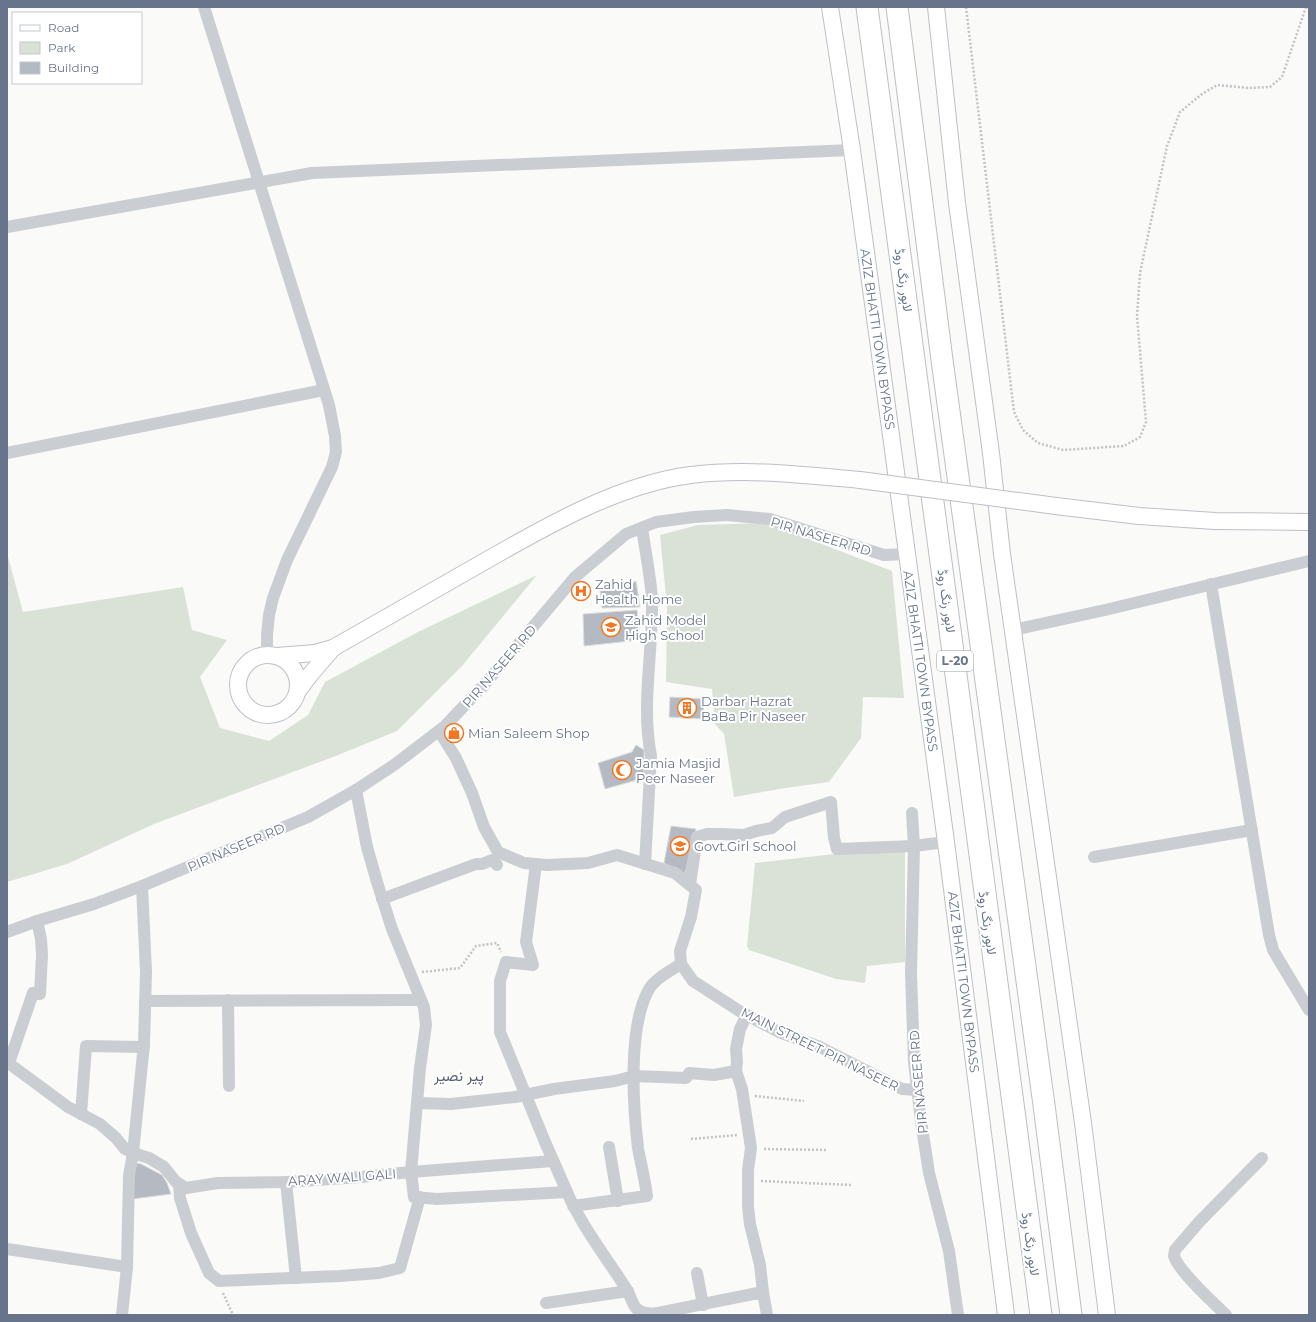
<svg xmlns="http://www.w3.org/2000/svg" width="1316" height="1322" font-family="Montserrat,Vazirmatn,sans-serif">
<rect width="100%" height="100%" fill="#fafaf8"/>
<g fill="#dae2d8">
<polygon points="767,523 892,571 904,698 863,697 861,738 829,782 785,788 734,797 724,734 715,724 712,689 666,682 667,607 660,535 698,525"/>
<polygon points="7,553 23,612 183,587 192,630 227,640 200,677 220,728 269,741 308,715 325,682 418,632 537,575 462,666 397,731 333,757 154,824 67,864 7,882"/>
<polygon points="905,846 905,962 867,966 865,983 836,979 749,950 747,946 755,863"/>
</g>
<g fill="#b5bac2" stroke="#dcdcda">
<polygon points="636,581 640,607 602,608 600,590 620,589"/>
<polygon points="637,610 640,640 584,646 583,614"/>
<polygon points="670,697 704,699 703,719 669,717"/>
<polygon points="636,745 644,750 644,778 605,789 598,763 632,752"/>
<polygon points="671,826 696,829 685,874 664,863"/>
<polygon points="135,1163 141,1164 162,1175 167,1183 171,1194 133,1199"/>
</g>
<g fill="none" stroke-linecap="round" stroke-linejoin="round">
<defs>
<g id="secondary">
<polyline points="830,7 852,150 890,428 946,842 1006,1315"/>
<polyline points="936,7 957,203 991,453 1002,554 1083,1123 1107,1315"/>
<polyline points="1056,506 1139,516 1215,521 1309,522"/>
<circle cx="268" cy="685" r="30"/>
<path d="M277 656 315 653 333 648C382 620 431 592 480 564 543 528 618 484 691 475 747 468 804 475 860 480"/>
<polyline points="298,691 309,676 333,648"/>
</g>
<g id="highway">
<path d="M867 7C926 443 983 879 1041 1315"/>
<polyline points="897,7 942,360 1044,1105 1071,1315"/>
</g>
</defs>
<use href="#secondary" stroke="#bcc0c6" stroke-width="18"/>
<use href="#highway" stroke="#bcbfc3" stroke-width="23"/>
<g stroke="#c1c3c6" stroke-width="2.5" stroke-dasharray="2 2" stroke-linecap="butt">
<polyline points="966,7 1014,412 1023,430 1038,443 1063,450 1124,446 1140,437 1146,422 1137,316 1140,273 1167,146 1180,112 1202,94 1217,85 1249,88 1270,87 1282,77 1306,7"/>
<polyline points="422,972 460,968 476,946 497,943 501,952"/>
<polyline points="755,1096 804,1101"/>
<polyline points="691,1139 738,1135"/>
<polyline points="764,1149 828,1150"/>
<polyline points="761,1181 851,1185"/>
<polyline points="223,1293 233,1315"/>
</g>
<g stroke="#cacdd1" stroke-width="12">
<polyline points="204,7 329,405 335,436 336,452 332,467 287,560 273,598 269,615 267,635 267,654"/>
<polyline points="7,227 312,173 852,150"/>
<polyline points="7,453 324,390"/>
<path d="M642 528C645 550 651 578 652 600 653 652 641 705 651 756L645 864"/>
<polyline points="1211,584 1269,935 1273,950 1309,1010"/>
<polyline points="1013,630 1105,610 1309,561"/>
<polyline points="439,731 456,758 472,793 484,827 498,852 524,863 547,865 588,863 617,855 675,873 696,890 691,917 680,951 681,964 693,981 741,1012 779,1032 820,1047 902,1089 917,1090"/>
<polyline points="356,790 367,847 377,882 392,929 424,1007 426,1025 420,1068 411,1172 553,1161"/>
<polyline points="912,813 914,846 911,973 914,1062 921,1121 929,1173 949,1251 958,1315"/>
<polyline points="1094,857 1252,830"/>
<polyline points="536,864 526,942 533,965 506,962 500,981 500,1032 545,1142 567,1192"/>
<polyline points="690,884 697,837 707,834 720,834 744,835 756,831 772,828 785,817 831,802 834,838 837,849 914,846 946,842"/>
<path d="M142 886 146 972 144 1044 133 1153 149 1158 164 1167 176 1182 186 1188 218 1183 286 1182 361 1177 411 1172 414 1197 437 1199 567 1192C582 1227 607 1258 627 1290 631 1296 632 1305 637 1309 643 1314 651 1314 658 1313L763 1292 767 1315"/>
<polyline points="382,899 476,864 482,864 492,860 497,865"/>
<polyline points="7,932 37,921 94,904 142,886 308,817 356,790 394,765 445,726 484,685 575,577 626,534 656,522 694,517 727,515 770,519 884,555 907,554"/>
<polyline points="228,1000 229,1086"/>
<polyline points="146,1001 421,1000"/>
<polyline points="747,1015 740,1029 736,1049 737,1062 736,1071 742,1089 751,1148 748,1170 748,1207 750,1224 760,1265 763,1292"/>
<polyline points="7,1062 68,1107 100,1124 116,1138 125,1149 133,1153 129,1176 127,1267 122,1315"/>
<polyline points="9,1063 33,993 40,994 42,955 41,939 37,921"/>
<polyline points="418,1103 451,1104 515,1097 554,1089 615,1081 634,1076 686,1078 689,1073 714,1075 736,1071"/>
<polyline points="81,1114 86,1046 144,1047"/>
<polyline points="609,1147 618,1201"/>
<polyline points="286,1182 296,1278"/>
<polyline points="179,1184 180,1198 191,1233 209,1273 219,1281 340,1276 379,1273 400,1268 420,1197"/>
<path d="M573 1206 647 1196C645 1180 641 1164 638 1148 633 1105 628 1029 648 991 654 979 670 971 681 964"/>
<polyline points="7,1249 127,1267"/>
<polyline points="697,1273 703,1305"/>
<polyline points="546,1303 628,1291"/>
<path d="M1226 1315C1213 1302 1179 1272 1174 1256 1174 1255 1175 1251 1175 1250L1200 1221 1262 1158"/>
</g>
<use href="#secondary" stroke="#fff" stroke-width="16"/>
<use href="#highway" stroke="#fff" stroke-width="21"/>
<defs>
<polyline id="secondary-bridge" points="860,480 1056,506"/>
</defs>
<use href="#secondary-bridge" stroke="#bcc0c6" stroke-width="18" stroke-linecap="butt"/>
<use href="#secondary-bridge" stroke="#fff" stroke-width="16"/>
</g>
<defs>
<symbol id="hospital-ring" viewBox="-11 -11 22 22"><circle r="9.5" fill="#fff" stroke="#f27720" stroke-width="1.5"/><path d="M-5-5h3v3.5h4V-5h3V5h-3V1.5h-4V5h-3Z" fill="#f27720"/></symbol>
<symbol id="school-ring" viewBox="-11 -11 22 22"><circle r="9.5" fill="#fff" stroke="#f27720" stroke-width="1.5"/><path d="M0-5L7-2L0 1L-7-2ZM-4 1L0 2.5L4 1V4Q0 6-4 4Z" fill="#f27720"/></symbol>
<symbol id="building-ring" viewBox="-11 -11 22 22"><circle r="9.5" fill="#fff" stroke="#f27720" stroke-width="1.5"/><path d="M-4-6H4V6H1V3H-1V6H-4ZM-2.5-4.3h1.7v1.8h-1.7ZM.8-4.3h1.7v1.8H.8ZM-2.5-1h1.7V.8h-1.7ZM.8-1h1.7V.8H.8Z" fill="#f27720"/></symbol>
<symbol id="shop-ring" viewBox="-11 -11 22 22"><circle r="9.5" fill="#fff" stroke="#f27720" stroke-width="1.5"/><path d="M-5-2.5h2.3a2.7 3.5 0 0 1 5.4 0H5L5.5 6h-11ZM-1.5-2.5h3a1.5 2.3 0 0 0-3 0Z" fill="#f27720"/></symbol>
<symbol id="mosque-ring" viewBox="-11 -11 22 22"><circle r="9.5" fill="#fff" stroke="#f27720" stroke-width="1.5"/><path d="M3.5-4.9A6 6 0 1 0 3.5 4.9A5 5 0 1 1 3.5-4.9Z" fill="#f27720"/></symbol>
</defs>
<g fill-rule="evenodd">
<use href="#hospital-ring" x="570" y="580" width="22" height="22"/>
<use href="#school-ring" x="600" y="616" width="22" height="22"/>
<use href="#building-ring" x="676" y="697" width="22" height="22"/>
<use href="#shop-ring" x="443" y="722" width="22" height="22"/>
<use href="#mosque-ring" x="611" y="759" width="22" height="22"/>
<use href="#school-ring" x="669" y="835" width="22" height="22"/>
</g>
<g text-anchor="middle" stroke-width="4" stroke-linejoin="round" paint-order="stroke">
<rect fill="#fff" stroke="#959eae" stroke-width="1" x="937" y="651" width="36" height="20" rx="3"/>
<g font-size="12" font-weight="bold" fill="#67748b">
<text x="955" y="665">L-20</text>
</g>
<g font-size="13" fill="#67748b" stroke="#fff">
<text transform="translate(904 280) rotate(82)" y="5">لاہور رنگ روڈ</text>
<text transform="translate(878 339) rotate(82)" y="5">AZIZ BHATTI TOWN BYPASS</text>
<text transform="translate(821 536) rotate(17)" y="5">PIR NASEER RD</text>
<text transform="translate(947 601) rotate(82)" y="5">لاہور رنگ روڈ</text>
<text transform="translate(921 661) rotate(82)" y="5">AZIZ BHATTI TOWN BYPASS</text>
<text transform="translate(499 666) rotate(-49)" y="5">PIR NASEER RD</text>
<text transform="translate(236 847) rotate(-23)" y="5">PIR NASEER RD</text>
<text transform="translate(988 923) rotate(82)" y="5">لاہور رنگ روڈ</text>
<text transform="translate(964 982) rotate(83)" y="5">AZIZ BHATTI TOWN BYPASS</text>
<text transform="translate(820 1049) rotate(26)" y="5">MAIN STREET PIR NASEER</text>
<text transform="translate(918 1082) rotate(-95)" y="5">PIR NASEER RD</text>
<text transform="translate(342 1177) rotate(-4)" y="5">ARAY WALI GALI</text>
<text transform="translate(1031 1244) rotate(82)" y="5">لاہور رنگ روڈ</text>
</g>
<g font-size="13" fill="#67748b" stroke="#fff" text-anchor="start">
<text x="595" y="589">Zahid<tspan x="595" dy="15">Health Home</tspan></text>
<text x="625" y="625">Zahid Model<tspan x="625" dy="15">High School</tspan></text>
<text x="701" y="706">Darbar Hazrat<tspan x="701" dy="15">BaBa Pir Naseer</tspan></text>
<text x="468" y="738">Mian Saleem Shop</text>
<text x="636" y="768">Jamia Masjid<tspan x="636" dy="15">Peer Naseer</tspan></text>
<text x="694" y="851">Govt.Girl School</text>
</g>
<g font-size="15" fill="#555f70" stroke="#fff">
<text x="459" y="1081">پیر نصیر</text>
</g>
</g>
<rect width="1316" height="1322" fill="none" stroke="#67748b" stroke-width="16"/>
<rect x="12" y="12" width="130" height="72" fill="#ffffff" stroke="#c2c7d1"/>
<rect x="20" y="25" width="20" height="6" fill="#ffffff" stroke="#c2c7d1"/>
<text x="48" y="32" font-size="12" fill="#67748b">Road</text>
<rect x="20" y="42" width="20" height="12" fill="#dae2d8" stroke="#c2c7d1"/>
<text x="48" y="52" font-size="12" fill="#67748b">Park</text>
<rect x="20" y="62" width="20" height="12" fill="#b5bac2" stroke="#c2c7d1"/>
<text x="48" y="72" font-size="12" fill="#67748b">Building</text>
</svg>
